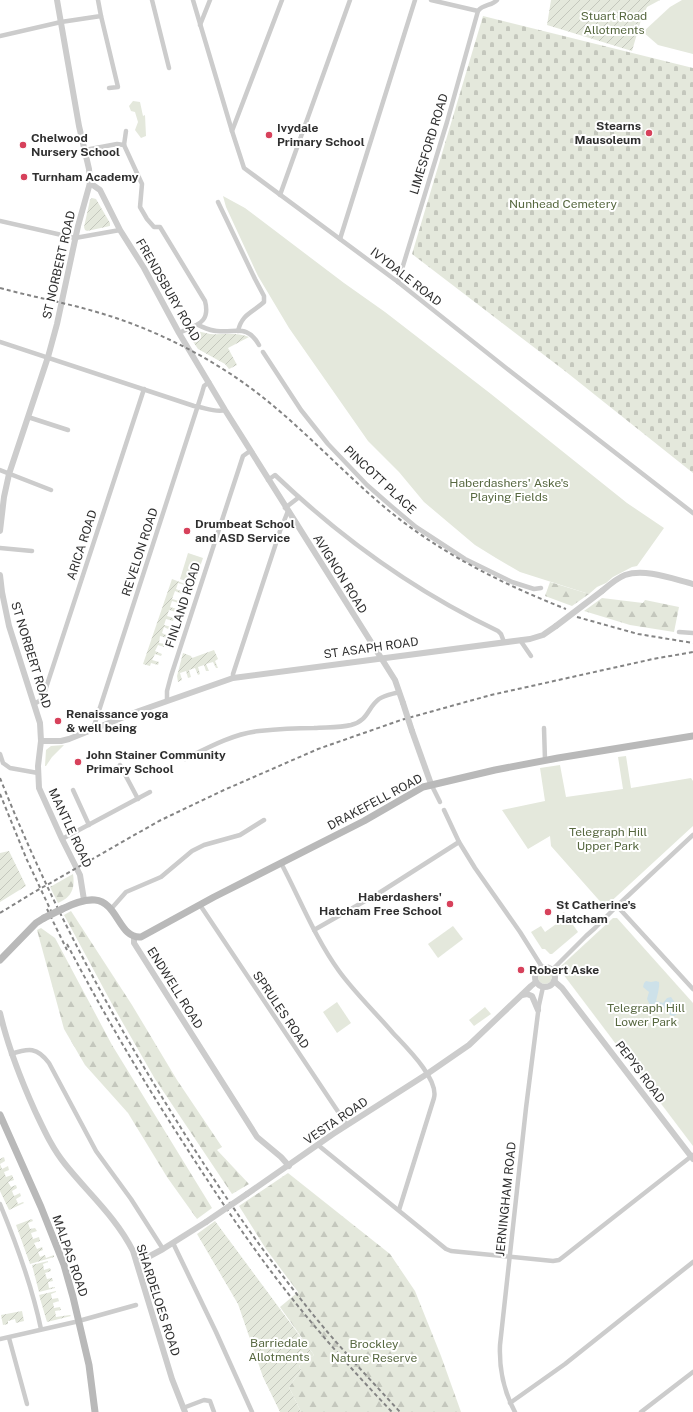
<svg xmlns="http://www.w3.org/2000/svg" width="693" height="1412" font-family="'Public Sans',sans-serif">
<defs>
<pattern id="forest-firs" width="22" height="20" patternUnits="userSpaceOnUse"><rect width="22" height="20" fill="#e4e8dc"/><path d="M5 1l3.5 6h-7zM16 11l3.5 6h-7z" fill="#c4c7bd"/></pattern>
<pattern id="cemetery-stones" width="16" height="16" patternUnits="userSpaceOnUse"><rect width="16" height="16" fill="#e4e8dc"/><path d="M2 7V4a2 2 0 0 1 4 0v3zM10 15v-3a2 2 0 0 1 4 0v3z" fill="#c4c7bd"/></pattern>
<pattern id="garden-furrows" width="10" height="10" patternUnits="userSpaceOnUse"><rect width="10" height="10" fill="#e4e8dc"/><path d="M-1 1l2-2M0 10L10 0M9 11l2-2" fill="none" stroke="#c4c7bd"/></pattern>
</defs>
<rect width="100%" height="100%" fill="#fff"/>
<g fill="#e4e8dc">
<polygon points="682,0 693,0 693,54 658,45 643,32 670,7"/>
<polygon points="133,101 140,102 143,116 145,115 146,136 141,138 135,130 138,122 135,112 131,111 129,106"/>
<polygon points="223,196 245,208 344,283 385,312 491,394 627,503 664,528 637,566 632,567 613,577 606,583 597,587 589,594 520,572 496,558 475,545 424,502 399,472 368,441 289,328 258,276 226,207"/>
<polygon points="188,553 203,558 194,584 180,579"/>
<polygon points="64,745 52,757 46,766 45,766 46,750 51,746"/>
<polygon points="626,756 631,788 691,778 693,781 693,826 605,907 551,846 550,836 528,849 502,810 545,801 540,768 560,765 566,797 623,789 618,757"/>
<polygon points="564,912 578,932 552,954 550,954 545,949 542,949 531,932 541,926 545,932 559,922 557,918"/>
<polygon points="613,918 617,918 693,1003 693,1146 560,970 560,967"/>
<polygon points="453,926 463,939 438,958 428,944"/>
<circle cx="545" cy="977" r="7"/>
<polygon points="337,1002 351,1023 337,1033 323,1012"/>
<polygon points="485,1007 491,1014 474,1026 469,1020"/>
</g>
<g fill="url(#forest-firs)">
<polygon points="550,582 589,594 572,606 545,596"/>
<polygon points="602,598 643,603 645,600 679,607 674,632 630,625 584,611"/>
<path d="M73 874C75 888 72 897 58 903L50 887Z"/>
<polygon points="71,911 132,1005 177,1080 222,1147 217,1150 249,1184 232,1194 155,1079 112,1004 64,915"/>
<polygon points="41,928 55,938 112,1045 212,1208 197,1219 167,1177 128,1113 85,1065 64,1029 37,930"/>
<polygon points="288,1173 390,1254 415,1291 441,1356 461,1412 301,1412 289,1387 301,1370 299,1366 314,1355 280,1307 298,1292 266,1249 239,1206"/>
</g>
<polygon fill="url(#cemetery-stones)" points="483,16 693,68 693,473 565,371 412,254"/>
<g fill="url(#garden-furrows)">
<polygon points="551,0 660,0 647,7 641,20 632,51 547,25"/>
<polygon points="92,198 96,199 110,223 110,226 87,231 85,230 84,227 90,200"/>
<path d="M194 331C200 331 204 333 210 334 222 335 237 332 249 337L228 348 237 365 229 369 225 364 198 349 190 337 191 332Z"/>
<polygon points="172,579 185,584 185,585 178,583 176,589 183,592 182,594 175,591 172,599 179,601 179,603 172,601 170,607 177,609 176,612 169,610 167,616 174,618 173,621 166,619 164,625 171,627 170,630 164,627 162,633 168,636 167,638 160,636 159,643 165,644 164,647 158,645 155,651 162,654 161,656 155,654 152,660 159,662 158,665 151,663 150,666 143,664"/>
<polygon points="214,650 218,659 215,661 218,668 216,668 213,662 206,664 209,671 206,671 204,665 198,667 200,674 198,675 195,668 189,670 191,677 188,678 186,671 180,673 182,680 178,682 177,676 183,653 191,656 192,658"/>
<polygon points="9,851 26,886 0,902 0,852 0,853"/>
<polygon points="4,1157 5,1161 0,1164 2,1169 8,1166 9,1170 4,1172 6,1177 12,1175 14,1180 8,1182 11,1187 16,1185 17,1188 12,1191 14,1196 20,1193 21,1196 16,1199 18,1204 23,1202 24,1203 9,1210 0,1191 0,1159"/>
<polygon points="32,1219 33,1221 28,1223 30,1229 35,1228 37,1231 31,1233 33,1239 39,1237 40,1241 34,1243 37,1249 42,1247 43,1250 38,1252 40,1257 45,1255 46,1258 54,1255 54,1257 30,1264 16,1225"/>
<polygon points="215,1221 314,1355 299,1366 301,1370 289,1387 301,1412 280,1412 263,1377 238,1304 197,1234"/>
<polygon points="48,1261 48,1262 43,1264 44,1270 50,1268 51,1271 45,1273 47,1279 52,1278 53,1281 48,1282 49,1288 55,1287 55,1288 39,1292 32,1265"/>
<polygon points="56,1291 56,1292 51,1294 52,1299 58,1298 59,1301 53,1303 54,1308 60,1307 61,1310 55,1311 56,1317 70,1315 71,1316 47,1322 39,1295"/>
<polygon points="22,1311 24,1321 16,1323 15,1319 8,1321 8,1324 3,1325 1,1315"/>
</g>
<path fill="#cde1e9" d="M646 981 651 982 656 981 659 982C660 986 657 997 656 1001L663 1003 667 998 671 997 679 1009 677 1014 674 1016 670 1015 663 1006 656 1004 650 1005 647 999 649 992 643 987 644 983Z"/>
<g fill="none" stroke-linecap="round" stroke-linejoin="round">
<g stroke="#ccc" stroke-width="4.5">
<polyline points="152,0 169,68"/>
<polyline points="193,0 232,131 244,168 398,282 510,371 693,513"/>
<polyline points="431,0 478,11"/>
<polyline points="101,16 118,87 109,88"/>
<polyline points="200,25 210,0"/>
<polyline points="0,36 61,22 101,16 98,0"/>
<polyline points="232,131 282,0"/>
<path d="M124 145 142 184 140 207 147 219 154 227H160L205 301C211 324 195 325 179 333"/>
<polyline points="124,145 126,131"/>
<polyline points="85,150 117,144 124,145"/>
<polyline points="280,195 350,0"/>
<path d="M218 202 255 279 264 296V302C252 313 242 314 238 331"/>
<polyline points="0,221 75,238 120,230"/>
<polyline points="340,239 415,0"/>
<path d="M398 282 447 122 478 11C483 4 492 6 497 0"/>
<path d="M198 325C205 328 210 331 217 331 237 333 247 324 259 345"/>
<path d="M0 342 194 406C204 407 215 413 225 410"/>
<polyline points="263,352 301,410 328,444 367,485 391,506 416,527 465,559 512,582 534,589 541,588"/>
<polyline points="28,417 68,430"/>
<polyline points="0,470 51,490"/>
<path d="M268 480 275 475C341 538 416 592 498 631L501 634 504 642"/>
<polyline points="285,508 298,498"/>
<polyline points="0,548 32,551"/>
<polyline points="679,632 693,633"/>
<polyline points="520,640 531,656"/>
<polyline points="233,678 233,674 280,531 288,511"/>
<polyline points="167,701 167,691 171,676 243,456 250,451"/>
<polyline points="34,704 41,700 43,697 144,389"/>
<polyline points="544,728 545,760"/>
<polyline points="95,729 94,726 202,393 204,386 209,382"/>
<polyline points="0,754 3,763 10,768 38,773"/>
<path d="M185 759C209 747 233 734 259 731 278 729 296 728 314 728 326 727 339 728 351 725 369 720 367 708 379 699 385 695 393 694 399 692"/>
<polyline points="120,765 138,799"/>
<polyline points="431,784 440,802"/>
<polyline points="73,790 89,825"/>
<polyline points="444,810 459,842 475,868 520,932 542,967"/>
<polyline points="62,839 150,792"/>
<path d="M281 863C300 899 315 938 339 971 355 993 375 1012 393 1033 406 1047 439 1079 434 1098L399 1210"/>
<polyline points="200,905 347,1125"/>
<polyline points="617,906 693,989"/>
<polyline points="111,909 126,892 161,877 192,851 204,845 240,835 264,820"/>
<polyline points="314,930 379,893 459,842"/>
<polyline points="552,970 586,936 595,928 617,906 693,835"/>
<path d="M11 1054C29 1048 37 1047 49 1063L96 1151 131 1199 163 1249"/>
<polyline points="318,1145 446,1249 451,1251 553,1261 559,1260 563,1257 693,1155"/>
<path d="M0 1204C17 1245 32 1286 41 1329"/>
<polyline points="173,1243 216,1332 252,1412"/>
<polyline points="9,1338 27,1404"/>
<polyline points="0,1339 75,1322 136,1305"/>
<polyline points="510,1403 565,1364 693,1262"/>
<polyline points="183,1408 204,1400 210,1401 214,1412"/>
<path d="M515 1412C503 1390 499 1369 500 1345L526 1108 539 1005 543 987"/>
<polyline points="641,1412 693,1372"/>
</g>
<g stroke="#ccc" stroke-width="6">
<polyline points="90,183 100,190 120,230 144,268 179,333 225,410 395,680 403,703"/>
<polyline points="0,531 4,497 9,474 48,357 57,324 78,226 90,183 89,169 79,126 57,0"/>
<polyline points="0,575 2,592 9,626 40,723 41,741 38,766 39,788 62,839 80,875 84,900"/>
<path d="M602 591C609 585 617 578 625 575 645 568 673 579 693 584"/>
<polyline points="412,731 431,784"/>
<polyline points="41,741 61,741 69,739 139,711 233,678 530,639 543,635 556,626"/>
<polyline points="134,936 134,943 257,1137 281,1157 289,1166"/>
<circle cx="545" cy="977" r="10"/>
<polyline points="554,981 562,988 693,1159"/>
<polyline points="522,995 527,994 532,996 538,1010"/>
<path d="M0 1013C8 1047 21 1080 35 1111 44 1130 52 1148 65 1164 88 1193 116 1217 133 1251L172 1379 185 1412"/>
<polyline points="247,1194 333,1134 427,1074 469,1045 531,986 536,982"/>
<polyline points="137,1263 163,1249 206,1222"/>
</g>
<g stroke="#b9b9b9" stroke-width="7">
<path d="M62 909C72 904 83 899 95 900 118 902 119 939 141 937L214 897 364 821 423 787 495 770 558 758 693 736"/>
<polyline points="0,960 36,923 44,918"/>
<polyline points="0,1115 41,1207 64,1265 73,1297 89,1365 95,1412"/>
</g>
<g stroke="#848484" stroke-width="2" stroke-dasharray="4 3" stroke-linecap="butt">
<path d="M0 288C33 297 67 303 100 313 144 326 187 346 226 371 286 409 329 460 382 505 436 551 500 583 566 609"/>
<polyline points="577,617 638,634 693,643"/>
<path d="M0 778C45 891 101 998 165 1102 208 1173 255 1242 307 1307 336 1344 369 1378 400 1412"/>
<polyline points="0,794 27,860 52,913"/>
<polyline points="47,909 67,950"/>
<polyline points="0,913 31,894 159,821 224,790 318,749 401,720 491,695 653,659 693,652"/>
<path d="M67 944C100 1007 136 1069 175 1130 209 1183 244 1237 283 1287 317 1331 354 1372 392 1412"/>
</g>
<g stroke="#ccc" stroke-width="6">
<polyline points="556,626 602,591"/>
<polyline points="403,703 412,731"/>
<polyline points="206,1222 247,1194"/>
</g>
<polyline stroke="#b9b9b9" stroke-width="7" points="44,918 62,909"/>
</g>
<g fill="#d7415b" stroke="#fff" stroke-width="1.5">
<circle cx="649" cy="133" r="4"/>
<circle cx="269" cy="135" r="4"/>
<circle cx="23" cy="145" r="4"/>
<circle cx="24" cy="177" r="4"/>
<circle cx="187" cy="531" r="4"/>
<circle cx="58" cy="721" r="4"/>
<circle cx="78" cy="762" r="4"/>
<circle cx="450" cy="904" r="4"/>
<circle cx="548" cy="912" r="4"/>
<circle cx="521" cy="970" r="4"/>
</g>
<g text-anchor="middle" stroke-width="4" stroke-linejoin="round" paint-order="stroke">
<g font-size="12" fill="#576840" stroke="#fff">
<text x="614" y="20">Stuart Road<tspan x="614" dy="14">Allotments</tspan></text>
<text x="563" y="208">Nunhead Cemetery</text>
<text x="509" y="487">Haberdashers' Aske's<tspan x="509" dy="14">Playing Fields</tspan></text>
<text x="608" y="836">Telegraph Hill<tspan x="608" dy="14">Upper Park</tspan></text>
<text x="646" y="1012">Telegraph Hill<tspan x="646" dy="14">Lower Park</tspan></text>
<text x="279" y="1347">Barriedale<tspan x="279" dy="14">Allotments</tspan></text>
<text x="374" y="1348">Brockley<tspan x="374" dy="14">Nature Reserve</tspan></text>
</g>
<g font-size="12" font-weight="bold" fill="#2f2f2f" stroke="#fff" text-anchor="start">
<text x="641" y="130" text-anchor="end">Stearns<tspan x="641" dy="14">Mausoleum</tspan></text>
<text x="277" y="132">Ivydale<tspan x="277" dy="14">Primary School</tspan></text>
<text x="31" y="142">Chelwood<tspan x="31" dy="14">Nursery School</tspan></text>
<text x="32" y="181">Turnham Academy</text>
<text x="195" y="528">Drumbeat School<tspan x="195" dy="14">and ASD Service</tspan></text>
<text x="66" y="718">Renaissance yoga<tspan x="66" dy="14">&amp; well being</tspan></text>
<text x="86" y="759">John Stainer Community<tspan x="86" dy="14">Primary School</tspan></text>
<text x="442" y="901" text-anchor="end">Haberdashers'<tspan x="442" dy="14">Hatcham Free School</tspan></text>
<text x="556" y="909">St Catherine's<tspan x="556" dy="14">Hatcham</tspan></text>
<text x="529" y="974">Robert Aske</text>
</g>
<g font-size="12" fill="#2f2f2f" stroke="#fff">
<text transform="translate(429 144) rotate(-73)" y="4">LIMESFORD ROAD</text>
<text transform="translate(59 265) rotate(-77)" y="4">ST NORBERT ROAD</text>
<text transform="translate(406 277) rotate(38)" y="4">IVYDALE ROAD</text>
<text transform="translate(168 290) rotate(60)" y="4">FRENDSBURY ROAD</text>
<text transform="translate(380 480) rotate(43)" y="4">PINCOTT PLACE</text>
<text transform="translate(82 545) rotate(-72)" y="4">ARICA ROAD</text>
<text transform="translate(140 552) rotate(-72)" y="4">REVELON ROAD</text>
<text transform="translate(340 574) rotate(58)" y="4">AVIGNON ROAD</text>
<text transform="translate(183 605) rotate(-72)" y="4">FINLAND ROAD</text>
<text transform="translate(371 648) rotate(-8)" y="4">ST ASAPH ROAD</text>
<text transform="translate(31 655) rotate(73)" y="4">ST NORBERT ROAD</text>
<text transform="translate(375 802) rotate(-28)" y="4">DRAKEFELL ROAD</text>
<text transform="translate(70 828) rotate(65)" y="4">MANTLE ROAD</text>
<text transform="translate(175 988) rotate(58)" y="4">ENDWELL ROAD</text>
<text transform="translate(281 1010) rotate(56)" y="4">SPRULES ROAD</text>
<text transform="translate(640 1072) rotate(53)" y="4">PEPYS ROAD</text>
<text transform="translate(336 1121) rotate(-34)" y="4">VESTA ROAD</text>
<text transform="translate(506 1199) rotate(-84)" y="4">JERNINGHAM ROAD</text>
<text transform="translate(70 1256) rotate(71)" y="4">MALPAS ROAD</text>
<text transform="translate(158 1300) rotate(72)" y="4">SHARDELOES ROAD</text>
</g>
</g>
</svg>
